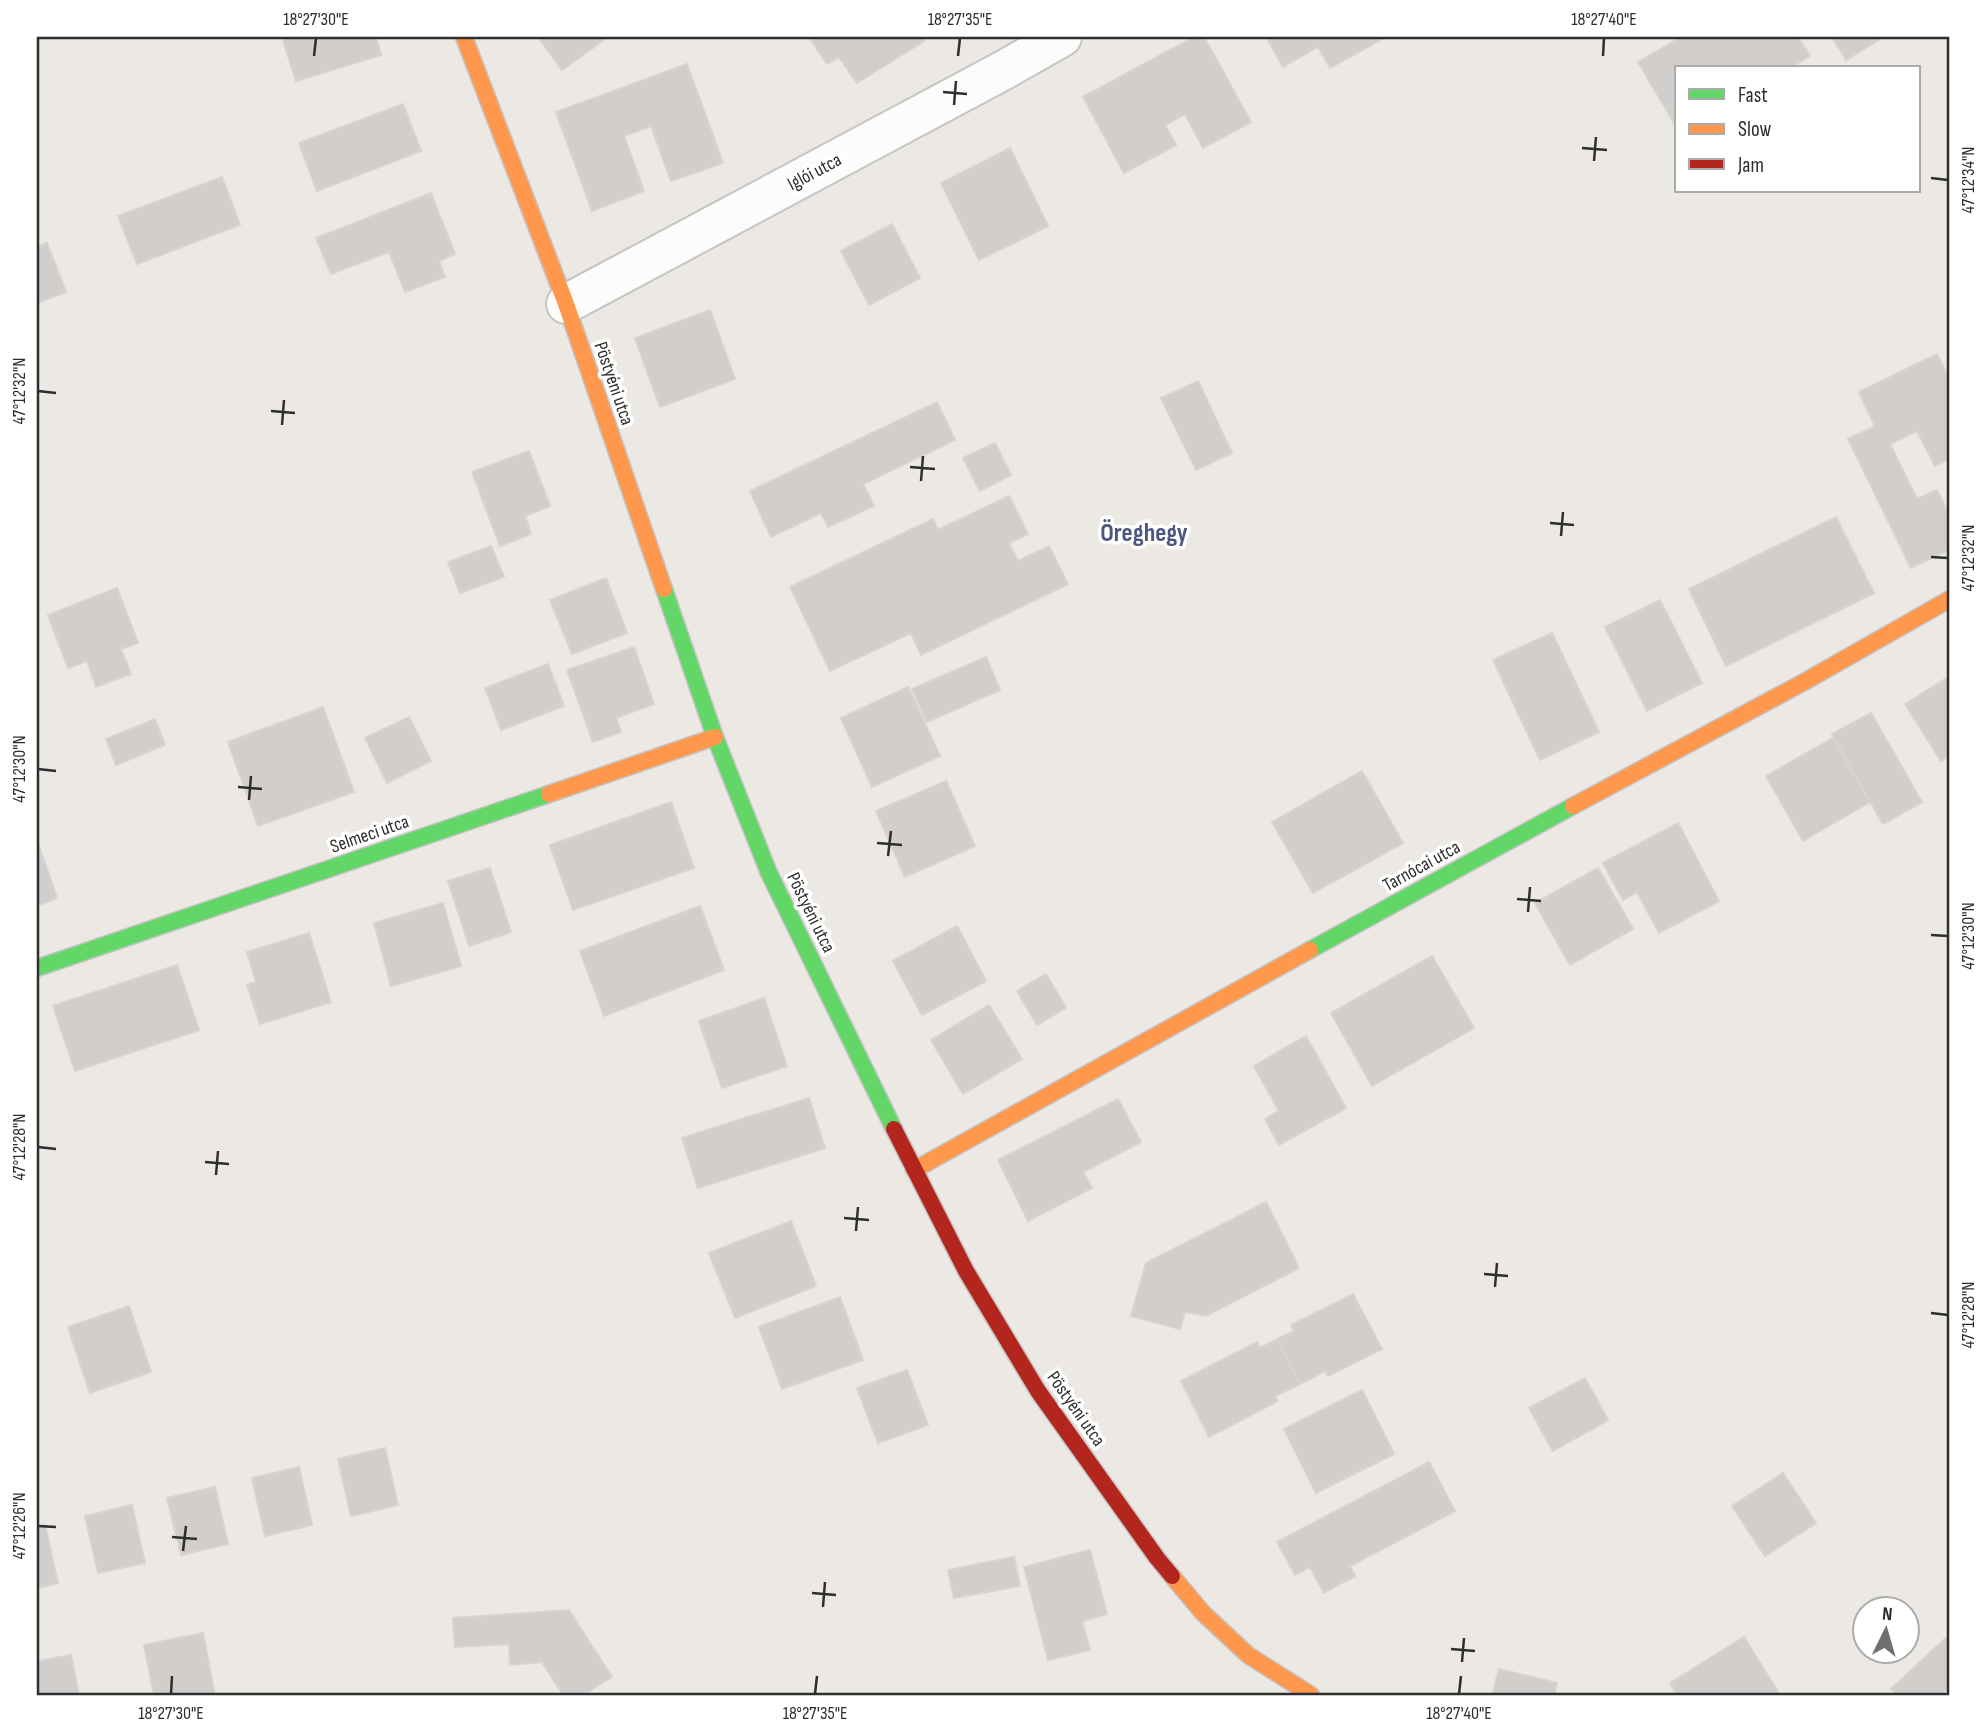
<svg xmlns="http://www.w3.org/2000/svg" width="1987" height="1732" font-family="'Sofia Sans Condensed',sans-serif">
<rect width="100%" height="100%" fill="#ece8e4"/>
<g fill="#d1cecb" stroke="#d7d4d0" stroke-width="2">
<polygon points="282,37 376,37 381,55 296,81"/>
<polygon points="538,37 608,37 562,70"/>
<polygon points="809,37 921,37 924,41 857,83 839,57 827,64"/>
<polygon points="1194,37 1204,37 1251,122 1203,148 1185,114 1165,125 1176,145 1124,173 1083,97"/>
<polygon points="1266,37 1386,37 1330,68 1318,47 1283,67"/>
<polygon points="1681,37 1798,37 1810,56 1790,68 1677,68 1677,128 1638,62"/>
<polygon points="1832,37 1881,37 1882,38 1846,60"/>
<polygon points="687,64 723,163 671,181 651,126 624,136 644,191 592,211 556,112"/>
<polygon points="403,104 421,151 317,191 299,143"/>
<polygon points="1010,148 1048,226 979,260 941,183"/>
<polygon points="222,177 240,225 137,264 118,216"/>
<polygon points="431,193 455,254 439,261 445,277 405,292 389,252 331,274 316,238"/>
<polygon points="892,224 920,278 869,305 841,251"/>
<polygon points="47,243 66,292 37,303 37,247"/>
<polygon points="710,310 735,379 660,407 635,338"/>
<polygon points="1937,354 1950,380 1950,458 1935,466 1917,431 1890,444 1917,499 1937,490 1950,516 1950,549 1911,568 1848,439 1875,426 1859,392"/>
<polygon points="1198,381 1232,453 1196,470 1161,398"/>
<polygon points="937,402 955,440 863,484 874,506 828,527 821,513 771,537 750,491"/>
<polygon points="995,443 1011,475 980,491 963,458"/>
<polygon points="529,451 550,506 525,516 531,534 500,546 472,472"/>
<polygon points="1009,496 1028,534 1009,543 1018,561 1049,546 1068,584 921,655 911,633 830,671 790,587 933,519 938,530"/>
<polygon points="1836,517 1874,593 1726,666 1689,589"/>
<polygon points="491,546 504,577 460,593 448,562"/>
<polygon points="606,578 627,633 572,654 550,600"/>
<polygon points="117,588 138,643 121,649 131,674 96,687 87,661 68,668 48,615"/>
<polygon points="1660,600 1702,683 1647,711 1605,627"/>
<polygon points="1552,633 1599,732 1540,760 1493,660"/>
<polygon points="634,647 654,704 616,718 621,732 593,742 567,670"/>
<polygon points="986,657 1000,690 927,722 912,689"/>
<polygon points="548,664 564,706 501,730 485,688"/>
<polygon points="1950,676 1950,755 1941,761 1905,704"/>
<polygon points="908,687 940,756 872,787 841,718"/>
<polygon points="323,707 354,792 258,826 228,742"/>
<polygon points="1871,713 1922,802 1883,824 1832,734"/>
<polygon points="409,717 431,761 387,783 365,738"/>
<polygon points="155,719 165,745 116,765 106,739"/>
<polygon points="1833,738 1870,802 1803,841 1766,776"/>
<polygon points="1362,771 1403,843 1313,893 1272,822"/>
<polygon points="946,781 975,846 905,877 876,811"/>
<polygon points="671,802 694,868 573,910 550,845"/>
<polygon points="1678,823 1719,901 1659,933 1637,892 1623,900 1603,863"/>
<polygon points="37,840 57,898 37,906"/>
<polygon points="490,868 511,932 469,946 448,881"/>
<polygon points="1598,868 1633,929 1570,965 1535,903"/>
<polygon points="443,903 461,966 391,986 374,923"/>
<polygon points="700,906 724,970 604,1016 580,951"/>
<polygon points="957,926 986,981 922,1015 893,961"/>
<polygon points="309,933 331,1002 260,1024 247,985 256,982 247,952"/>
<polygon points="1432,956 1474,1028 1372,1086 1331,1013"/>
<polygon points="177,965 199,1030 75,1071 53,1006"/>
<polygon points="1046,974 1066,1008 1037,1025 1017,991"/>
<polygon points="764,998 787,1066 722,1088 699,1021"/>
<polygon points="989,1005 1022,1059 963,1094 931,1040"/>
<polygon points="1306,1036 1346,1108 1279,1145 1265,1119 1279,1111 1254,1066"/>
<polygon points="809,1098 825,1148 698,1188 682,1138"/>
<polygon points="1118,1099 1141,1142 1083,1172 1092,1188 1028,1221 998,1160"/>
<polygon points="1266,1202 1299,1268 1206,1316 1185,1312 1180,1329 1131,1316 1146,1263"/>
<polygon points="791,1221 816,1286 735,1318 709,1253"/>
<polygon points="1353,1294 1382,1349 1328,1376 1325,1371 1300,1384 1277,1339 1294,1331 1291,1325"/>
<polygon points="840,1297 863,1360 782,1389 759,1327"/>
<polygon points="129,1306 151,1372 90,1393 68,1327"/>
<polygon points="1277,1339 1300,1384 1275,1396 1278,1401 1209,1437 1181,1381 1257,1342 1260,1348"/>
<polygon points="907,1370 928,1425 878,1443 857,1388"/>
<polygon points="1585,1378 1608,1420 1553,1451 1529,1408"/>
<polygon points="1362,1390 1394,1454 1316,1493 1284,1429"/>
<polygon points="385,1448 398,1505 351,1516 338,1459"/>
<polygon points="1429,1462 1455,1511 1350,1566 1355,1576 1324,1593 1310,1567 1295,1575 1277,1542"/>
<polygon points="299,1467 312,1525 265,1536 252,1478"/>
<polygon points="1783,1473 1816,1523 1765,1556 1732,1506"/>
<polygon points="215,1487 228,1544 181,1555 167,1498"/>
<polygon points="132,1505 145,1563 98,1573 85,1516"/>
<polygon points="45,1525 58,1583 37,1588 37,1527"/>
<polygon points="1090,1550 1107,1614 1082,1621 1090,1650 1048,1660 1024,1567"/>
<polygon points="1014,1557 1020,1586 954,1598 948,1570"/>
<polygon points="569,1610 612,1677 583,1695 563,1695 542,1662 510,1665 509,1644 455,1647 453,1618"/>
<polygon points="203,1633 215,1695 154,1695 144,1645"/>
<polygon points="1950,1634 1950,1686 1941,1695 1898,1695 1891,1689"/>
<polygon points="1744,1637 1780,1695 1677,1695 1670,1683"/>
<polygon points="71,1655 79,1695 37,1695 37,1661"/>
<polygon points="1499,1669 1557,1683 1554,1695 1492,1695"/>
</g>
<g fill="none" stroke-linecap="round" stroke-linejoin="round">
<defs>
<polyline id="street" points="566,304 1004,70 1062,37"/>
<g id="fast">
<polyline points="664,589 715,737 769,873 894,1129"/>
<polyline points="1310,950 1573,806"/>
<polyline points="37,968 549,794"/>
</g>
<g id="slow">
<polyline points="464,37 566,304 664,589"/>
<polyline points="549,794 715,737"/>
<polyline points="1573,806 1804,682 1950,599"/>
<polyline points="914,1170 1310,950"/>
<polyline points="1172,1576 1203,1613 1248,1655 1311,1695"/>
</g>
<polyline id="jam" points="894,1129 966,1271 1038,1391 1157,1558 1172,1576"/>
</defs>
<use href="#street" stroke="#c5c4c5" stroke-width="42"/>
<use href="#fast" stroke="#c5c4c5" stroke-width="19"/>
<use href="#slow" stroke="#c5c4c5" stroke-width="19"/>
<use href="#jam" stroke="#c5c4c5" stroke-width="19"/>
<use href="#street" stroke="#fcfcfb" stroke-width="38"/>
<use href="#fast" stroke="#63d668" stroke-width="16"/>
<use href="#slow" stroke="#ff974d" stroke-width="16"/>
<use href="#jam" stroke="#b3261e" stroke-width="16"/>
</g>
<path fill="none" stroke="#2e2e2e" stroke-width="2.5" d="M314 56 316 38M958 56 960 38M1603 56 1604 38M943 92 967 94M954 105 956 81M1582 148 1607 150M1594 161 1596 137M1931 178 1948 180M38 391 56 393M271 411 295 413M282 425 284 400M910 467 935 469M921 481 923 456M1550 523 1574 525M1561 536 1563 512M1931 557 1948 558M38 769 56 771M238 787 262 789M249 800 251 776M877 843 902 845M888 856 891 831M1517 899 1541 901M1528 912 1530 887M1931 935 1948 936M38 1147 56 1149M205 1162 229 1164M216 1175 218 1151M844 1218 869 1220M856 1231 858 1207M1484 1274 1508 1276M1495 1287 1497 1263M1931 1313 1948 1315M38 1526 56 1527M172 1537 197 1539M183 1551 186 1526M812 1593 836 1595M823 1607 825 1582M1451 1649 1475 1651M1462 1662 1464 1638M171 1694 172 1676M815 1694 817 1676M1459 1694 1461 1676"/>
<g text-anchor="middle" stroke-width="7" stroke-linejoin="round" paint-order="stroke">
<g font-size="19" fill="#2e2e2e" stroke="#fff">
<text transform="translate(814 171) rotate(-28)" y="7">Iglói utca</text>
<text transform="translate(615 383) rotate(71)" y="7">Pöstyéni utca</text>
<text transform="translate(369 833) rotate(-19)" y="7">Selmeci utca</text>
<text transform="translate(1421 865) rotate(-29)" y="7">Tarnócai utca</text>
<text transform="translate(812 912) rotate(64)" y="7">Pöstyéni utca</text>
<text transform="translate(1077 1408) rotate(55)" y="7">Pöstyéni utca</text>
</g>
<g font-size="26" font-weight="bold" fill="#4d5680" stroke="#fff">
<text x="1144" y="541">Öreghegy</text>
</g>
</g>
<rect width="1987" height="1732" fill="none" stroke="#ffffff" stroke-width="77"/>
<rect x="1675" y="66" width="245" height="126" fill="#ffffff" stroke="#ababab" stroke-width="2"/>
<rect x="1689" y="89" width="35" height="10" fill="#63d668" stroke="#ababab" stroke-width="2"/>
<text x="1738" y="102" font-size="21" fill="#2e2e2e">Fast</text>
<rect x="1689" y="124" width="35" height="10" fill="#ff974d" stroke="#ababab" stroke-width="2"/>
<text x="1738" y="136" font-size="21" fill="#2e2e2e">Slow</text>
<rect x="1689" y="159" width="35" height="10" fill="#b3261e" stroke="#ababab" stroke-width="2"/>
<text x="1738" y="172" font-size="21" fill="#2e2e2e">Jam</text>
<g transform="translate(1886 1630) rotate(5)"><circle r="33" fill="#ffffff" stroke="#ababab" stroke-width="2"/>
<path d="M0-5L12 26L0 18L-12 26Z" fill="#706f6e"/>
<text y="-10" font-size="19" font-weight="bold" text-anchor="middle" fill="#2e2e2e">N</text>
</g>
<rect x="38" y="38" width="1910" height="1656" fill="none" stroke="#2e2e2e" stroke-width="2.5"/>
<g font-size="18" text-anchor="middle" fill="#2e2e2e">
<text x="316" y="25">18°27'30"E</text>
<text x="960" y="25">18°27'35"E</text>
<text x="1604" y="25">18°27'40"E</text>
<text transform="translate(1968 180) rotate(-90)" y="6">47°12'34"N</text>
<text transform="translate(19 391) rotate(-90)" y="6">47°12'32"N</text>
<text transform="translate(1968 558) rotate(-90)" y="6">47°12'32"N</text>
<text transform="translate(19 769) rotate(-90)" y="6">47°12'30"N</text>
<text transform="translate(1968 936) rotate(-90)" y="6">47°12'30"N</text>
<text transform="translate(19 1147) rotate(-90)" y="6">47°12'28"N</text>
<text transform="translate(1968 1315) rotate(-90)" y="6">47°12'28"N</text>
<text transform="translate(19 1526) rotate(-90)" y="6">47°12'26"N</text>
<text x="171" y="1719">18°27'30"E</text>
<text x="815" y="1719">18°27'35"E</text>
<text x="1459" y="1719">18°27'40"E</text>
</g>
</svg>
